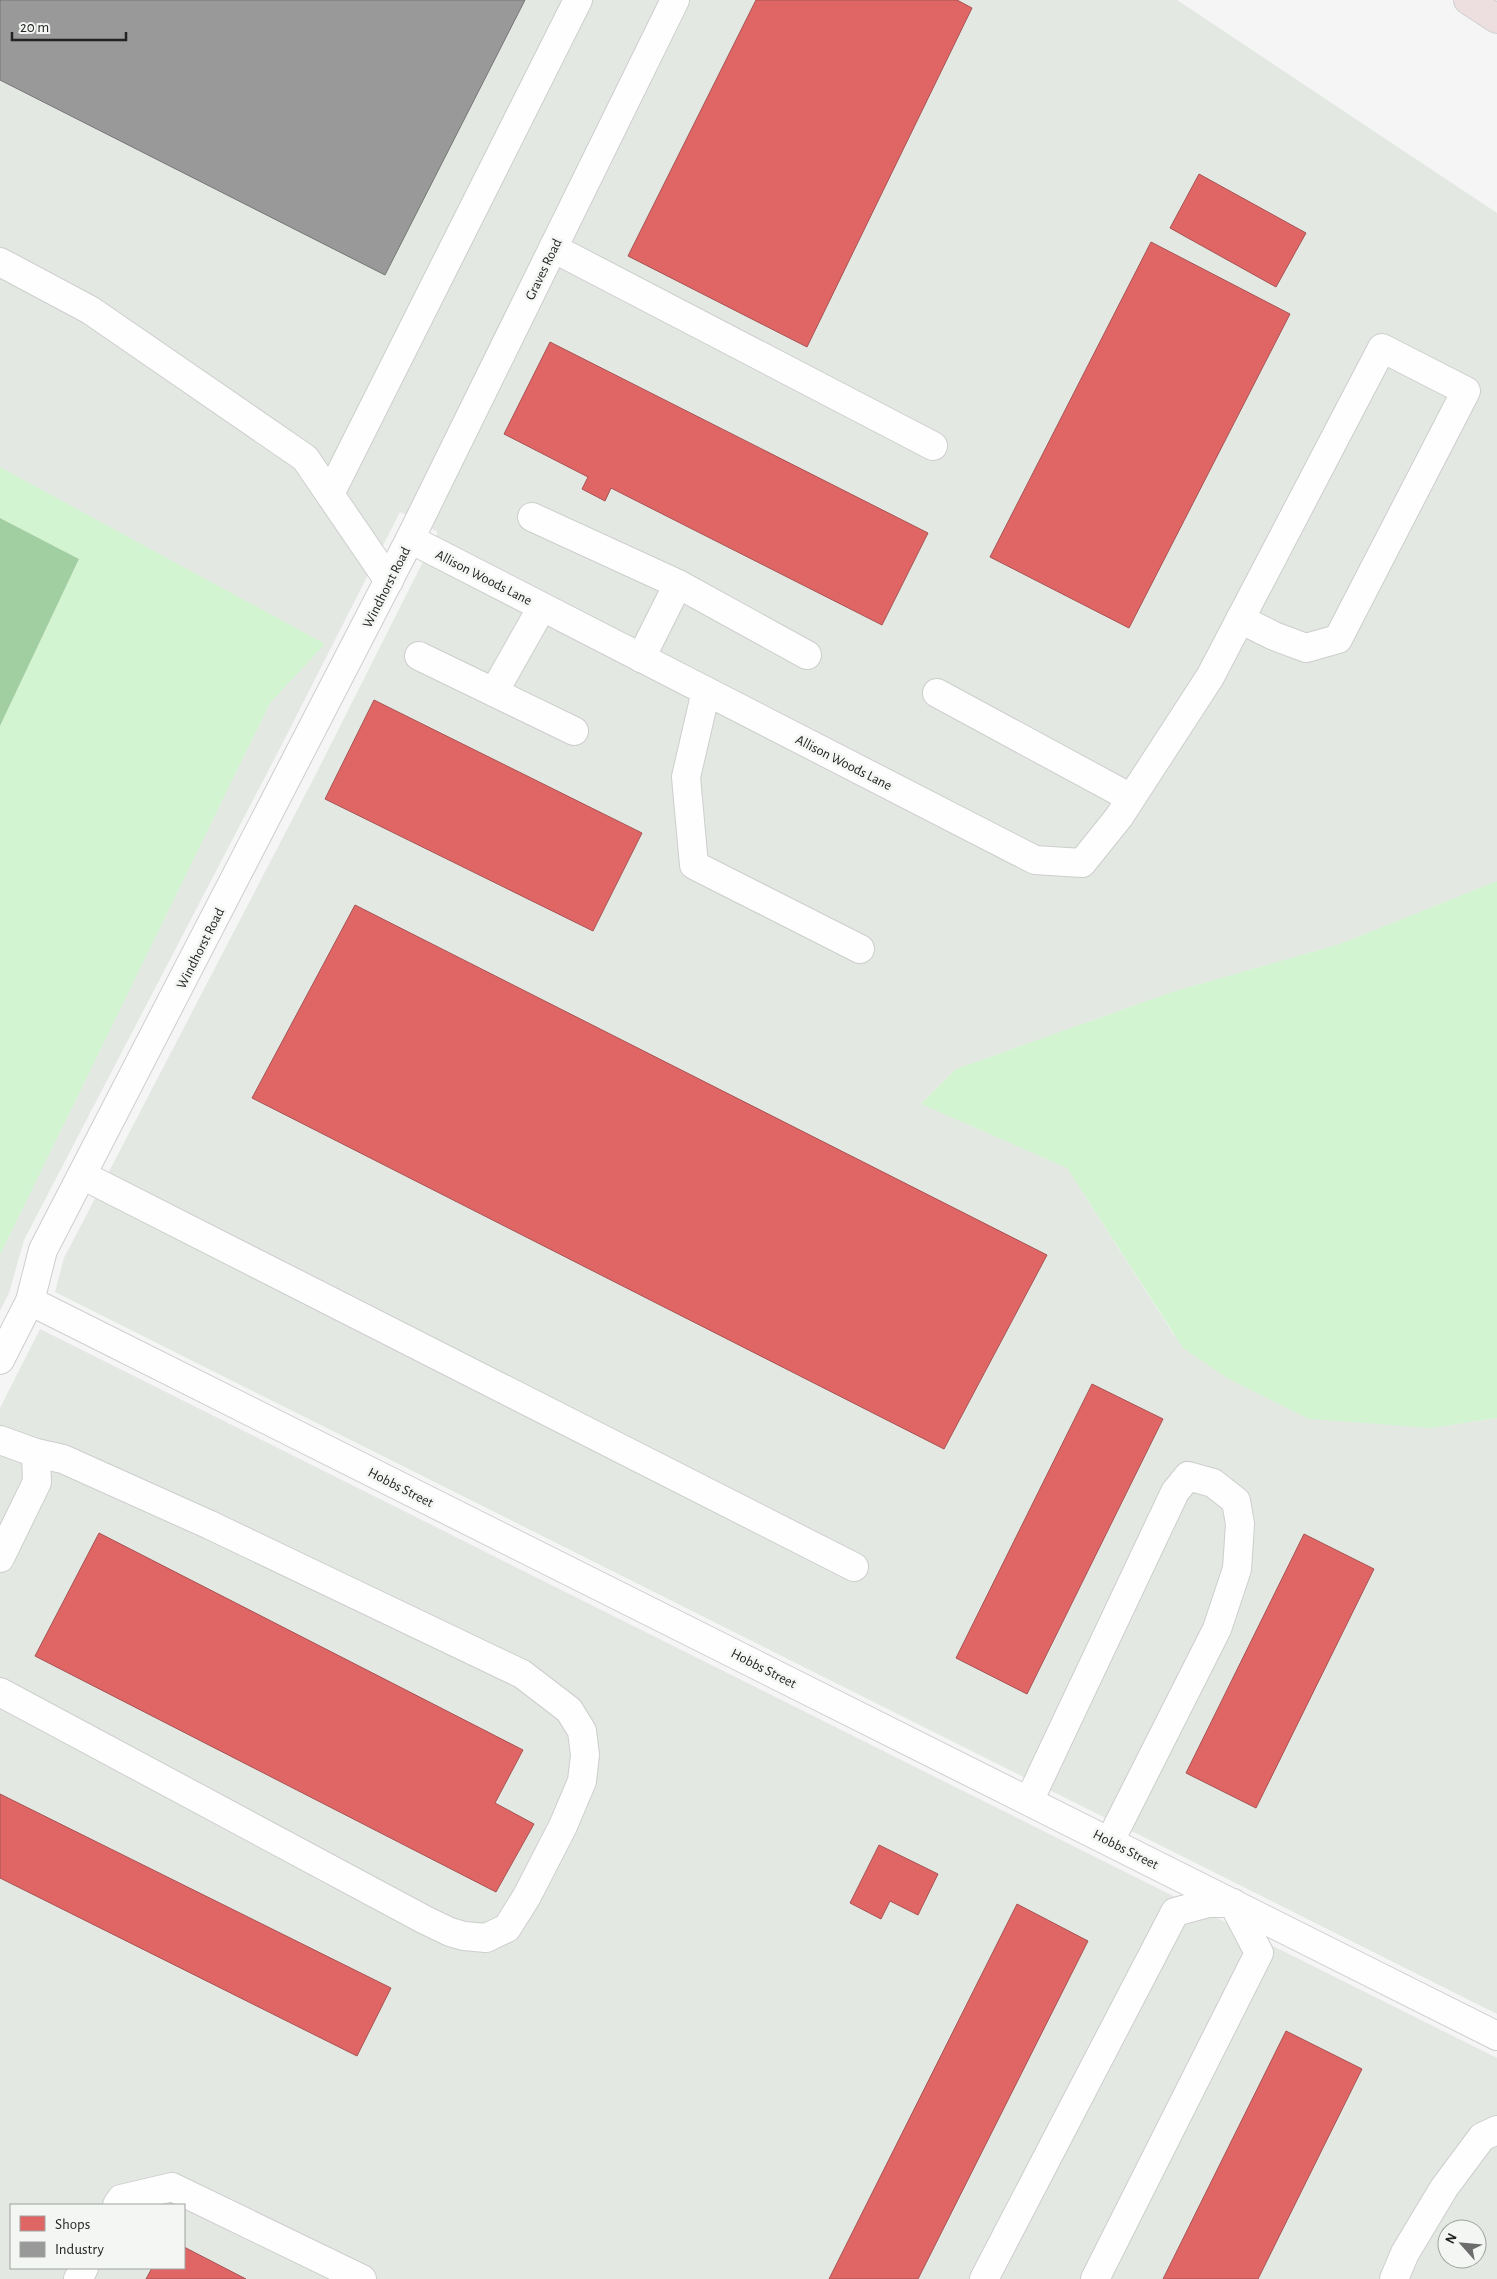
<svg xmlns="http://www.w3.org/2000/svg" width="1497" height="2279" font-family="'Alegreya Sans',sans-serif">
<rect width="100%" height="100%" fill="#f4f5f4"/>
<g fill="#e3e8e3" fill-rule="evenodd">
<polygon points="0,0 1177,0 1497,213 1497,881 1340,944 1172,992 956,1069 921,1104 1067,1168 1174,1335 1432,1428 1497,1418 1497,2014 55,1292 64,1258 317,772 438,532 400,512 278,752 24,1240 9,1293 0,1311 0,1255 270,703 324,644 0,467"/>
<path d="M40 1329 1497 2058V2279H0V1408ZM11 2205H184V2268H11ZM1447 2229H1477V2259H1447Z"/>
</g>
<g fill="#d3f4d1">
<polygon points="0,467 325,644 270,703 0,1255 0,726 79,559 0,518"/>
<polygon points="1497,881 1497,1418 1432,1428 1309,1419 1227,1378 1183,1348 1067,1168 921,1104 956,1069 1172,992 1340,944"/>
</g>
<polygon fill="#a2cfa1" points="0,518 79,559 0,726"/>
<g fill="#e06666" stroke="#a75252">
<polygon points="756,0 957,0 972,8 807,347 628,256"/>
<polygon points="1199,174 1306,233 1276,287 1170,228"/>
<polygon points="1151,242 1290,314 1129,628 990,557"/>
<polygon points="550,342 928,533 882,625 611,488 605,501 582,489 588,477 504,434"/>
<polygon points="374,700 642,833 593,931 325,799"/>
<polygon points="355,905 1047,1255 944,1449 252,1098"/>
<polygon points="1092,1384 1163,1419 1027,1694 956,1658"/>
<polygon points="99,1533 523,1750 495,1803 534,1824 496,1892 35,1656"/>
<polygon points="1304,1534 1374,1569 1256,1808 1186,1773"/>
<polygon points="0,1794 391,1988 357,2056 0,1878"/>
<polygon points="879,1845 938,1874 918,1915 890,1901 881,1919 850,1903"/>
<polygon points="1017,1904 1088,1941 918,2279 829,2279"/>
<polygon points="1286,2031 1362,2069 1258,2279 1163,2279"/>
<polygon points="184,2247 246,2279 146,2279 152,2268 184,2268"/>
</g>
<polygon fill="#999" stroke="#757675" points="0,0 525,0 385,275 0,80"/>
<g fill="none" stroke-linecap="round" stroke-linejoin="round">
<defs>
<g id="minor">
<polyline points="553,248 933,446"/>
<polyline points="0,262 90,310 305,458 389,581"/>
<polyline points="330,494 578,0"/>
<polyline points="532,517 678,584 807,655"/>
<polyline points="410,539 1035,860 1082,863 1119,817 1210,677 1382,348 1466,391 1338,639 1306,648 1274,636 1240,619"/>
<polyline points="419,656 574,731"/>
<polyline points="641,658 678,584"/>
<polyline points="706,691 686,777 694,865 860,949"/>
<polyline points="494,692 542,607"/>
<polyline points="937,693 1131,798"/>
<polyline points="82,1175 854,1567"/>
<polyline points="30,1301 1497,2036"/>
<polyline points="0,1360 30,1301 43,1250 410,539 675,0"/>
<polyline points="0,1440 36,1453 63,1459 210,1525 522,1674 569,1710 582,1731 585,1755 582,1781 563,1826 527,1896 507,1928 486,1938 464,1936 450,1932 425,1920 0,1692"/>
<polyline points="0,1558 37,1482 36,1453"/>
<polyline points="1029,1801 1175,1492 1188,1476 1213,1483 1236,1501 1240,1524 1237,1569 1217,1629 1110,1841"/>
<polyline points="117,2205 121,2199 172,2187 362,2279"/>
<polyline points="78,2279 84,2268"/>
<polyline points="984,2279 1175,1912 1208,1903 1233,1903 1259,1953 1095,2279"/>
<polyline points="1394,2279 1405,2253 1444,2188 1482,2137 1497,2130"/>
</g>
<polyline id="highway" points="1468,0 1497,19"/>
</defs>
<use href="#minor" stroke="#cdcecd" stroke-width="30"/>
<use href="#highway" stroke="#cfcfcf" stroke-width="30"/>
<use href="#minor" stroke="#fdfefd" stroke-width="28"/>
<use href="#highway" stroke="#eddfe0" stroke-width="28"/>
</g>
<g text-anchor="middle" stroke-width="5" stroke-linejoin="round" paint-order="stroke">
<g font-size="14" fill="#222322" stroke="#f3f6f3">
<text transform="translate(543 269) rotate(-64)" y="5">Graves Road</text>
<text transform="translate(484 577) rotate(27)" y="5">Allison Woods Lane</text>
<text transform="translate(386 587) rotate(-63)" y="5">Windhorst Road</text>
<text transform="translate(844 762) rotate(27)" y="5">Allison Woods Lane</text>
<text transform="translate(200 948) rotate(-63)" y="5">Windhorst Road</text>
<text transform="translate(401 1487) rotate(27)" y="5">Hobbs Street</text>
<text transform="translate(764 1668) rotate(27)" y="5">Hobbs Street</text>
<text transform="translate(1126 1849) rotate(27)" y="5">Hobbs Street</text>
</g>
</g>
<rect x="10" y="2204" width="175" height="65" fill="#f3f6f3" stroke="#9fa29f"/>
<rect x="20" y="2216" width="25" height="15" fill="#e06666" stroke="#9fa29f"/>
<text x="55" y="2229" font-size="15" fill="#222322">Shops</text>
<rect x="20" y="2242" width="25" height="15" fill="#999999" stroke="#9fa29f"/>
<text x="55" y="2254" font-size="15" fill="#222322">Industry</text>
<g transform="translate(1462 2244) rotate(297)"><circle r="24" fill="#f3f6f3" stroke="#9fa29f"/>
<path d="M0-4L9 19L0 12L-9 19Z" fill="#6c6c6c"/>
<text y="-8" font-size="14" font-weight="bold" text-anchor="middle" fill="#222322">N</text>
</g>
<path d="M12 32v8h114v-8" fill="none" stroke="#222322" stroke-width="2.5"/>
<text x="20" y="32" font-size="15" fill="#222322" stroke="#f3f6f3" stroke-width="4" paint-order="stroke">20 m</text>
</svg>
